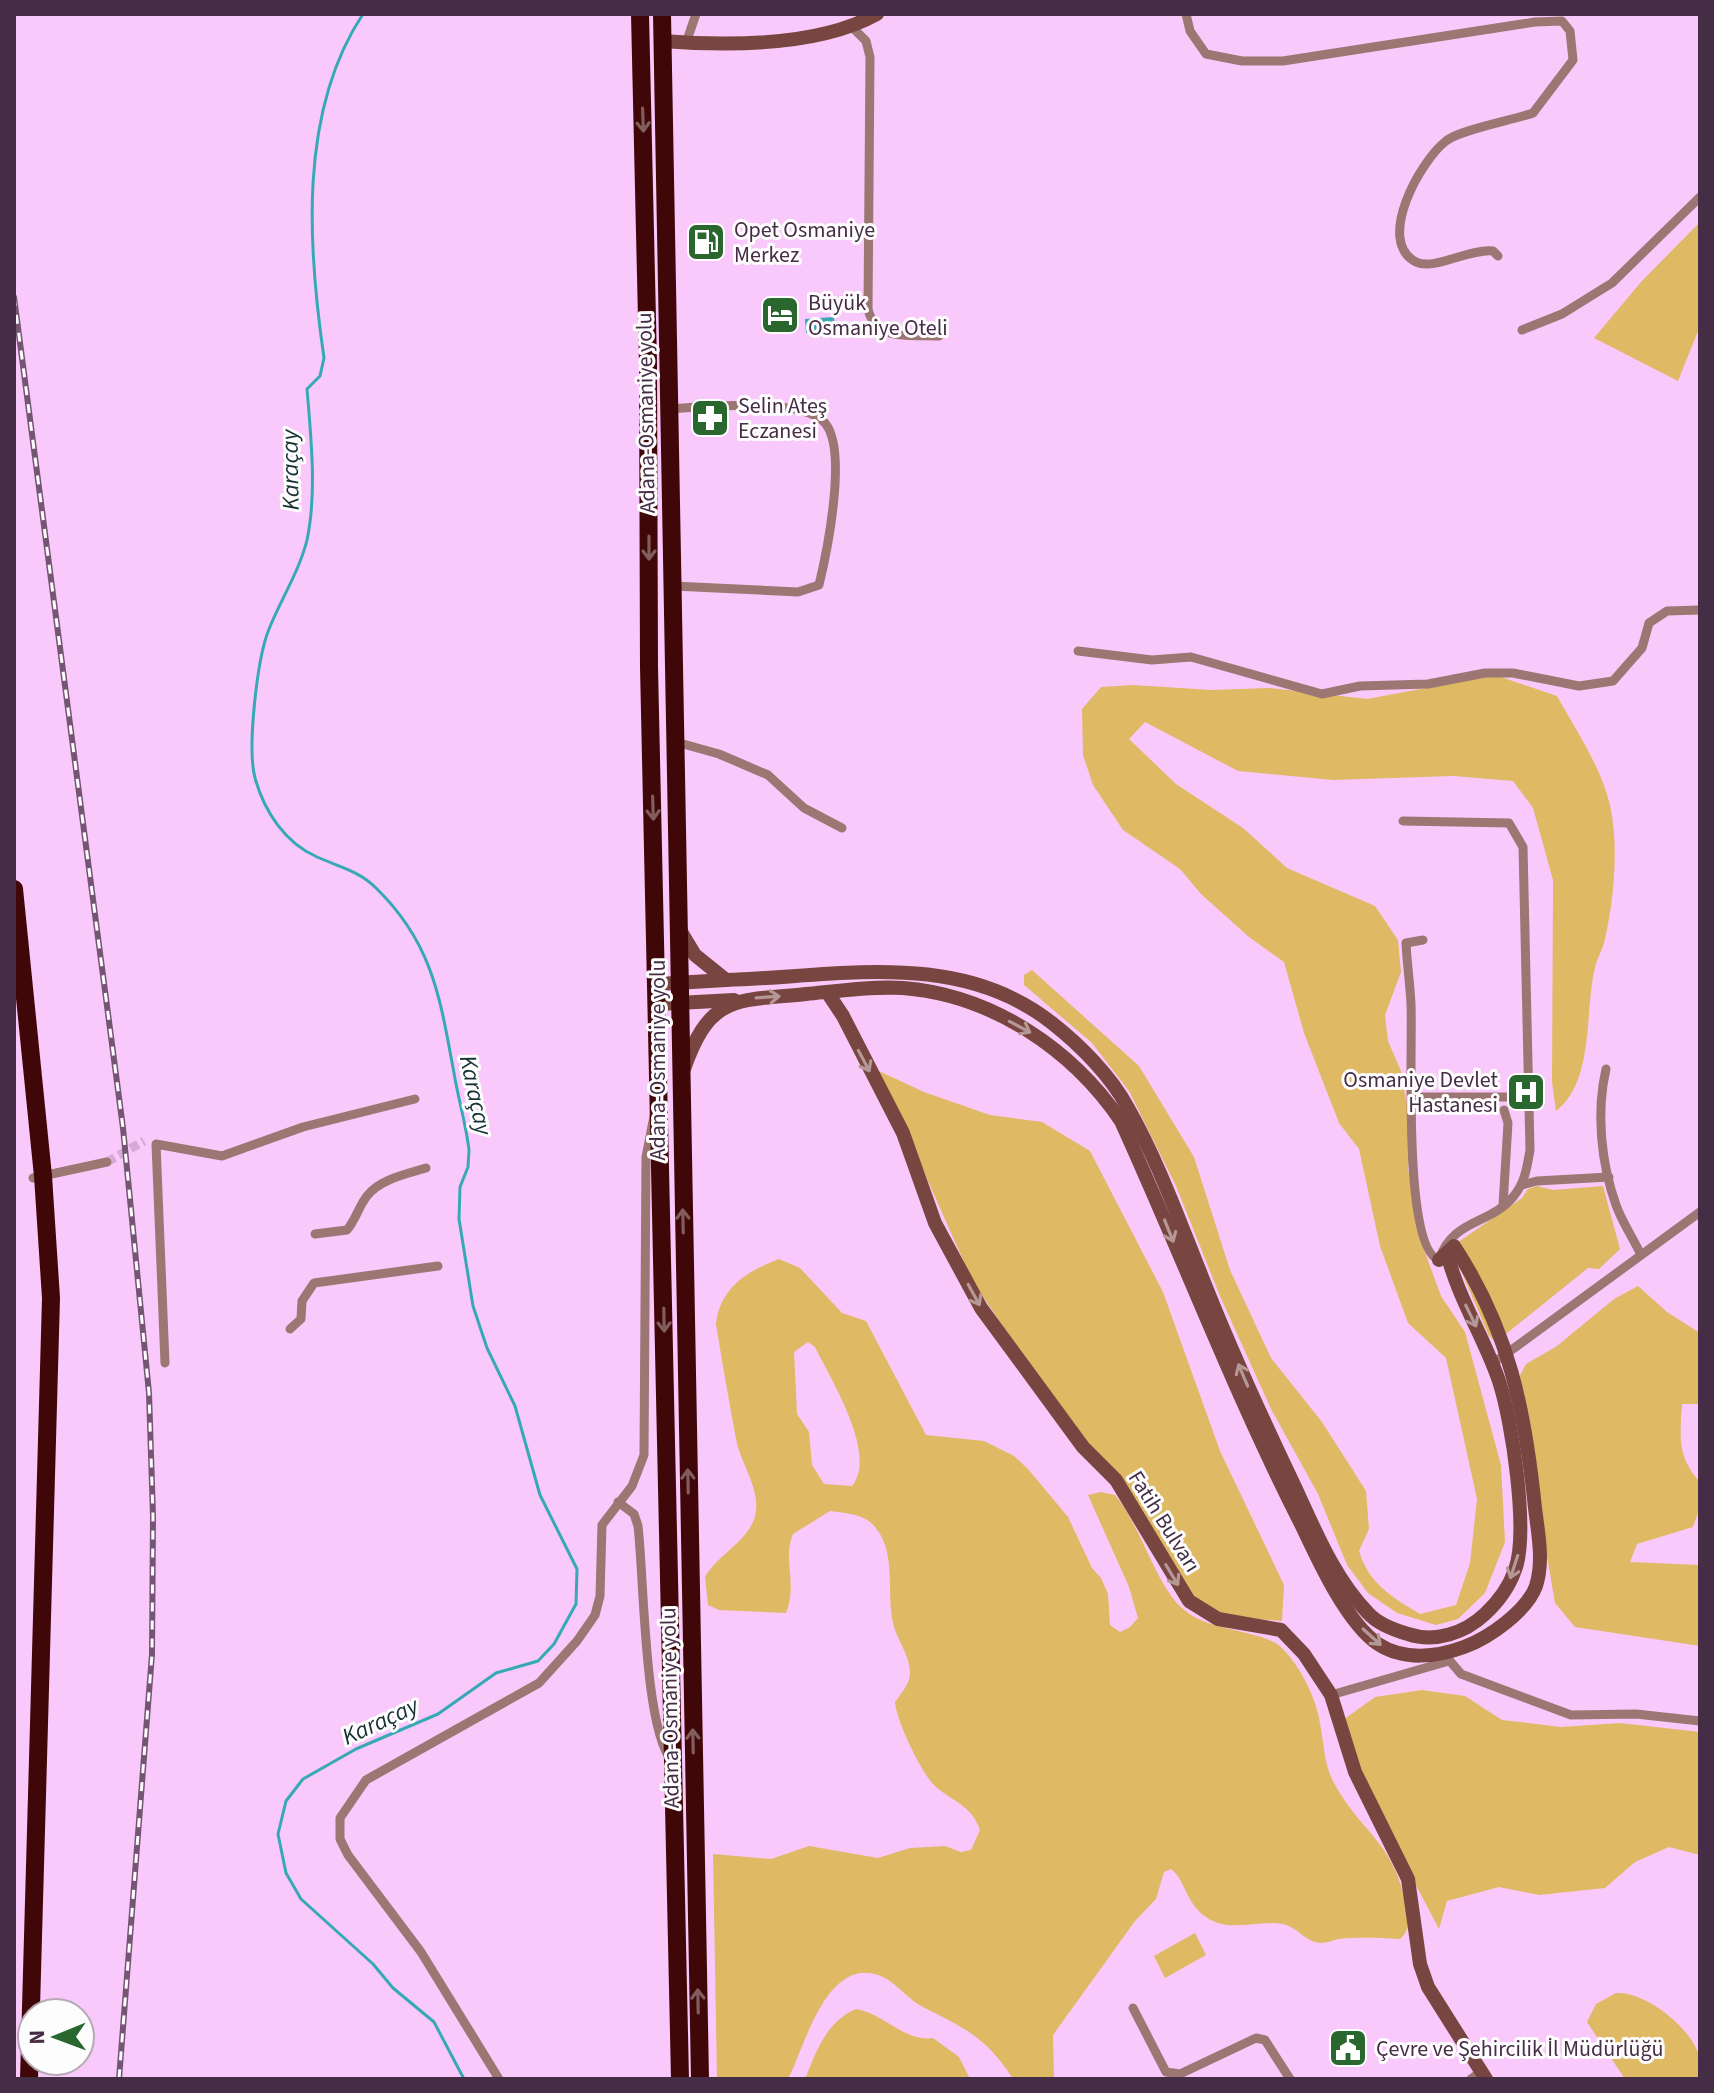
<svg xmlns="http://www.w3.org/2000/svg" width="1714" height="2093" font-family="'Source Sans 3',sans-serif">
<rect width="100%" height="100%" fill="#fac9fb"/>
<g fill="#dfb964" fill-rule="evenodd">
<polygon points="1700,222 1700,326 1678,381 1594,338 1641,282"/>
<path d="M1495 675 1557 696C1576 730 1601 767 1610 805 1619 846 1614 899 1605 939 1603 949 1597 958 1595 968 1584 1011 1595 1081 1556 1111L1552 1082 1553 880 1533 808 1513 781 1453 776 1333 780 1238 771 1145 722 1129 739 1176 784 1243 828 1287 868 1375 906 1398 940 1401 972 1385 1015 1388 1041 1401 1071 1412 1134 1408 1169 1424 1250 1441 1296 1465 1332 1501 1465 1505 1542 1485 1593 1458 1619 1436 1625 1397 1613 1368 1593 1347 1565 1318 1494 1271 1409 1220 1296 1176 1186 1129 1091 1092 1043 1024 985V975L1032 970 1139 1066 1194 1157 1230 1270 1271 1358 1322 1422 1366 1491 1369 1529 1359 1551C1369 1584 1392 1597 1420 1614L1456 1605 1470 1563 1477 1499 1446 1358 1408 1323 1380 1246 1359 1149 1339 1123 1304 1033 1284 962 1249 937 1201 894 1180 869 1123 830 1093 785 1083 755 1082 709 1101 687 1133 685 1212 690 1269 688 1367 699Z"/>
<polygon points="879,1071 924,1092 990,1115 1042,1122 1090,1151 1163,1292 1220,1451 1284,1585 1282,1621 1234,1617 1198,1606 1056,1406 972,1280"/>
<polygon points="1537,1186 1553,1190 1603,1186 1620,1249 1599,1269 1588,1268 1496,1342 1489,1336 1451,1247 1522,1198 1528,1189"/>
<path d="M779 1259 800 1268 842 1313 866 1321 926 1435 984 1441 1014 1456 1028 1469 1068 1517 1092 1568 1101 1578 1108 1594 1110 1625 1120 1632 1130 1627 1138 1618 1129 1587 1088 1495 1101 1492 1115 1495C1141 1526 1156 1586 1183 1609 1210 1633 1264 1629 1283 1649 1299 1665 1315 1696 1319 1718 1324 1740 1323 1763 1334 1783 1361 1833 1394 1841 1406 1906 1408 1920 1411 1930 1400 1939 1381 1938 1358 1937 1339 1939 1333 1940 1327 1943 1321 1943 1305 1942 1299 1928 1283 1924 1257 1919 1230 1934 1206 1917 1186 1904 1185 1879 1171 1869L1164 1872 1156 1899 1135 1921 1053 2035 1054 2079H1013C987 2038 965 2028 923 2007 908 2000 898 1984 883 1977 827 1952 805 2047 788 2079H717L713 1854 771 1859 809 1846 878 1858 910 1848 945 1846 961 1852 971 1850 980 1830C972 1806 954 1802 936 1787 922 1775 896 1720 895 1702 901 1694 909 1684 910 1675 911 1656 897 1641 893 1623 886 1592 897 1553 875 1527 865 1514 845 1513 830 1511L793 1534C782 1560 798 1582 786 1613L719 1610 708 1605 705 1577C717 1556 743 1544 753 1522 765 1494 741 1466 736 1439 729 1401 722 1362 716 1324 720 1288 747 1271 779 1259ZM808 1342 815 1347C831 1380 878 1454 852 1486L824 1484 812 1465 809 1432 797 1414 794 1352Z"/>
<path d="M1638 1286 1667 1312 1700 1333V1404H1682C1680 1437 1677 1457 1700 1482V1507L1693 1527 1637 1544 1630 1562 1700 1565V1646L1575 1627 1555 1603 1517 1381 1526 1364 1557 1346 1614 1299Z"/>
<polygon points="1422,1690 1465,1696 1502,1720 1561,1727 1620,1723 1700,1732 1700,1855 1669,1847 1635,1862 1605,1888 1539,1895 1499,1887 1447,1901 1439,1929 1378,1813 1339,1723 1375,1697"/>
<polygon points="1195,1933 1206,1955 1165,1978 1154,1956"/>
<path d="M1616 1993C1646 1991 1695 2030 1700 2060 1701 2066 1700 2073 1700 2079H1625L1587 2022 1596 2004Z"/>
<path d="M856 2009C885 2014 904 2042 933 2038L959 2057 970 2079H805C817 2050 826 2022 856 2009Z"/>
</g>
<polygon fill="#36a9b5" points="834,317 835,331 806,333 805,319"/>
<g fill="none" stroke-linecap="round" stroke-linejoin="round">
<path stroke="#36a9b5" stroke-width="3" d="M363 14C298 112 308 248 324 358L320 376 307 389C311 437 317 493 307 540 299 572 281 599 269 629 257 659 247 748 255 778 264 811 285 843 317 857 337 866 359 871 375 887 433 943 440 998 454 1073 458 1098 466 1124 469 1150L468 1167 460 1187 459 1219 473 1306 487 1348 515 1406 540 1495 577 1569 576 1604 554 1644 538 1661 496 1673 438 1714 356 1749 303 1779 286 1801 278 1834 286 1873 301 1899 373 1964 393 1988 434 2022 464 2079"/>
<polyline stroke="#d6aad7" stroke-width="9" stroke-dasharray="9 4.5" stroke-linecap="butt" points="107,1162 144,1141"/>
<g stroke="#9c7672" stroke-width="9">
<path d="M1186 14 1190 31 1206 54 1242 61H1283L1535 22 1562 21 1570 31 1573 60 1533 113C1513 120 1459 130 1446 141 1421 160 1375 241 1416 262 1434 271 1470 248 1493 251L1498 256"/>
<path d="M853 28 866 41 870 57 868 309C876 343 910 334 939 336"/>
<polyline points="686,43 696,14"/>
<polyline points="1522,330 1562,314 1612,283 1700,197"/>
<path d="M669 409C703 407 801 396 825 423 848 450 827 552 819 585L798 592 673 586"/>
<polyline points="1078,651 1152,660 1191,657 1322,694 1360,686 1428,684 1485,673 1513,673 1579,686 1613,681 1642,648 1649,623 1667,611 1700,610"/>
<polyline points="676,742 719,754 768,775 804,808 842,828"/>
<path d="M1403 821 1509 823 1523 847 1530 1150C1527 1167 1525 1183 1513 1197 1490 1225 1452 1219 1439 1260 1402 1248 1413 1043 1411 1004 1410 984 1407 963 1406 943L1423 940"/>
<path d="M1606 1069C1596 1112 1601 1163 1616 1205 1622 1222 1633 1238 1641 1255"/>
<polyline points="1412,1097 1519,1097 1530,1101"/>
<polyline points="33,1178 107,1162"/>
<polyline points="1522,1185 1537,1181 1609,1177"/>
<polyline points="1503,1205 1508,1123 1504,1110"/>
<path d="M315 1234 347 1230C356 1219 359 1206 367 1196 380 1179 407 1174 426 1168"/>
<polyline points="290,1329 301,1319 302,1301 314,1283 438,1266"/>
<polyline points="1491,1360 1493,1363 1517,1346 1700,1212"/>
<polyline points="165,1363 156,1144 222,1156 303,1127 415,1099"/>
<path d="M618 1502 634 1514 638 1526C644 1577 644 1725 671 1760"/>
<polyline points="1444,1654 1461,1674 1571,1715 1636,1714 1700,1721"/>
<polyline points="1331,1695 1449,1661"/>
<polyline points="1133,2008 1166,2072 1180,2074 1256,2038 1265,2040 1290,2079"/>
<polyline points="499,2079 421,1952 348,1855 340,1839 340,1818 366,1780 539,1683 577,1641 595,1615 600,1596 602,1525 632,1486 644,1455 646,1157 654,1116"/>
<polyline points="1471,2079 1481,2072"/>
</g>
<g stroke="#794540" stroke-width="14">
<path d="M662 41C728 46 820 46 877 14"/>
<path d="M680 930 695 955 726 980C836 977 957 948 1052 1023 1080 1045 1111 1076 1128 1108 1158 1161 1179 1220 1202 1277 1230 1348 1262 1418 1295 1487 1315 1530 1334 1578 1368 1613 1377 1623 1394 1630 1408 1634 1435 1643 1465 1633 1485 1614 1498 1602 1509 1587 1515 1570 1529 1533 1512 1420 1499 1381 1484 1337 1458 1298 1447 1253L1443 1257"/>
<polyline points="658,984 726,980"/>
<polyline points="827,992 843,1016 903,1133 935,1223 981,1308 1083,1447 1116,1480 1189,1601 1218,1619 1281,1630 1304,1654 1331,1695 1355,1772 1408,1879 1420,1964 1428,1987 1486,2079"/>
<polyline points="659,1004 734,1000"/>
<path d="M684 1069C710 994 736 1001 806 994 837 991 872 986 903 988 992 995 1072 1049 1121 1121 1183 1257 1235 1395 1303 1528 1319 1562 1347 1623 1378 1644 1404 1661 1437 1657 1464 1647 1489 1638 1527 1611 1536 1586 1544 1561 1538 1533 1535 1508 1525 1410 1509 1330 1454 1246L1439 1260"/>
</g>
<g stroke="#400708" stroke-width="18">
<polyline points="640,14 648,363 649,667 680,2079"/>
<polyline points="662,14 700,2079"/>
<polyline points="14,889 43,1176 51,1298 29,2079"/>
</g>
<defs>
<polyline id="rail" points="14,297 123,1128 149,1393 153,1516 152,1654 119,2079"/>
</defs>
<use href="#rail" stroke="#745574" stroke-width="6"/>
<use href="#rail" stroke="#fdfdfd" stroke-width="3" stroke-dasharray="9" stroke-linecap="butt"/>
</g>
<defs><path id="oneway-shaft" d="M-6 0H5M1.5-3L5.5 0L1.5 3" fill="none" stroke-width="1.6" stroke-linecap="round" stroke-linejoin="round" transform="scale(2)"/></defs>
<g stroke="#825d5e">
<use href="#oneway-shaft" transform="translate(643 120) rotate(88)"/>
<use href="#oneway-shaft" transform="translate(649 548) rotate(90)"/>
<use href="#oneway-shaft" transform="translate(653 808) rotate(88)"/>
<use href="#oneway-shaft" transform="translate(683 1221) rotate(-91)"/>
<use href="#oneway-shaft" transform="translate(664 1320) rotate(89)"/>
<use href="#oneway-shaft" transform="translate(688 1481) rotate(-91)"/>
<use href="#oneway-shaft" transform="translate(693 1741) rotate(-91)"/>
<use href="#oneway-shaft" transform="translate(698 2001) rotate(-91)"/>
</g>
<g stroke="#b49895">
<use href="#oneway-shaft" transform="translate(768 997) rotate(-4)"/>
<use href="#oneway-shaft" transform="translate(1020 1027) rotate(28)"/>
<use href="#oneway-shaft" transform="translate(864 1061) rotate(62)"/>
<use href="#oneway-shaft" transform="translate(1169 1231) rotate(68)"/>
<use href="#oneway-shaft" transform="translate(974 1295) rotate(61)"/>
<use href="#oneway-shaft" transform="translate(1471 1316) rotate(64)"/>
<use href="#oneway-shaft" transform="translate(1243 1375) rotate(-113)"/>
<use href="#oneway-shaft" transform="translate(1514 1567) rotate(108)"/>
<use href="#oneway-shaft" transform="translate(1172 1575) rotate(59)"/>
<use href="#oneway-shaft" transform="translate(1372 1637) rotate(42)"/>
</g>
<defs>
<symbol id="fuel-square" viewBox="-11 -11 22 22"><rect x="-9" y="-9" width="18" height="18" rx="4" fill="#29672f" stroke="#fdfdfd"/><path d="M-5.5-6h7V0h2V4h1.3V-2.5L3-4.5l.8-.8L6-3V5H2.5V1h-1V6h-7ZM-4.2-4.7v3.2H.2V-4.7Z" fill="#fff"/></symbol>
<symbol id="hotel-square" viewBox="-11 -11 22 22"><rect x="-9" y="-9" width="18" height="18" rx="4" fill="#29672f" stroke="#fdfdfd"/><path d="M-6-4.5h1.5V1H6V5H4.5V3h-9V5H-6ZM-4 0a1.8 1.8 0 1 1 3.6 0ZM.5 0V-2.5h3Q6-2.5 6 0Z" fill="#fff"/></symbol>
<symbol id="pharmacy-square" viewBox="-11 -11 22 22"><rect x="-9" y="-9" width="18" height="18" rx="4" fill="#29672f" stroke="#fdfdfd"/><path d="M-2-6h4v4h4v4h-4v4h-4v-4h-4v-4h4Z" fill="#fff"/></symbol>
<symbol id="hospital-square" viewBox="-11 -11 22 22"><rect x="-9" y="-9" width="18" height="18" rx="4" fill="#29672f" stroke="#fdfdfd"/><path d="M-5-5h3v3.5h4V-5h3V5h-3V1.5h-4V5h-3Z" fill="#fff"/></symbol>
<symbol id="civic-square" viewBox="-11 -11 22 22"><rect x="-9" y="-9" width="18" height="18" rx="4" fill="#29672f" stroke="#fdfdfd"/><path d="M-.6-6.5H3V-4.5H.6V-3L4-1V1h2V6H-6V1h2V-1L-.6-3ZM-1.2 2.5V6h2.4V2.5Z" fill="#fff"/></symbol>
</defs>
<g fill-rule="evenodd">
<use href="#fuel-square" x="684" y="220" width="44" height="44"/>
<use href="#hotel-square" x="758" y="293" width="44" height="44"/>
<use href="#pharmacy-square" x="688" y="396" width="44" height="44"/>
<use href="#hospital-square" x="1504" y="1070" width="44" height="44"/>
<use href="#civic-square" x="1326" y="2026" width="44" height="44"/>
</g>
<g text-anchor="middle" stroke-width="6" stroke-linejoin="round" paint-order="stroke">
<g font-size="22" fill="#462d46" stroke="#fdfdfd" text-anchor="start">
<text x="734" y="237">Opet Osmaniye<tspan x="734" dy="25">Merkez</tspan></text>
<text x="808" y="310">Büyük<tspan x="808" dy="25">Osmaniye Oteli</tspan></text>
<text x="738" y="413">Selin Ateş<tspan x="738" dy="25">Eczanesi</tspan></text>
<text x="1498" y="1087" text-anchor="end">Osmaniye Devlet<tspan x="1498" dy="25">Hastanesi</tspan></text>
<text x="1376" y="2056">Çevre ve Şehircilik İl Müdürlüğü</text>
</g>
<g font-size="22" fill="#462d46" stroke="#fdfdfd">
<text transform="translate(645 413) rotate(-91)" y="8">Adana-Osmaniye yolu</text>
<text transform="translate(657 1060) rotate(-90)" y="8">Adana-Osmaniye yolu</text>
<text transform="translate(1165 1521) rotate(58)" y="8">Fatih Bulvarı</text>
<text transform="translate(669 1708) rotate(-91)" y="8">Adana-Osmaniye yolu</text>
</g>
<g font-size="24" font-style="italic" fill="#183134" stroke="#fdfdfd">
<text transform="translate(290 470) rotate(-91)" y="8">Karaçay</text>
<text transform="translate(476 1095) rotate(78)" y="8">Karaçay</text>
<text transform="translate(380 1721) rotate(-25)" y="8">Karaçay</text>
</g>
</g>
<rect width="1714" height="2093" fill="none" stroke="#462d46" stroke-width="32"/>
<g transform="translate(56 2037) rotate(269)"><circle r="38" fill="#fdfdfd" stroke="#b4aab4" stroke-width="2"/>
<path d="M0-6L14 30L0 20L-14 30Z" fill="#29672f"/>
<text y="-12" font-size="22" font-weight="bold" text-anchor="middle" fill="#462d46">N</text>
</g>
</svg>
